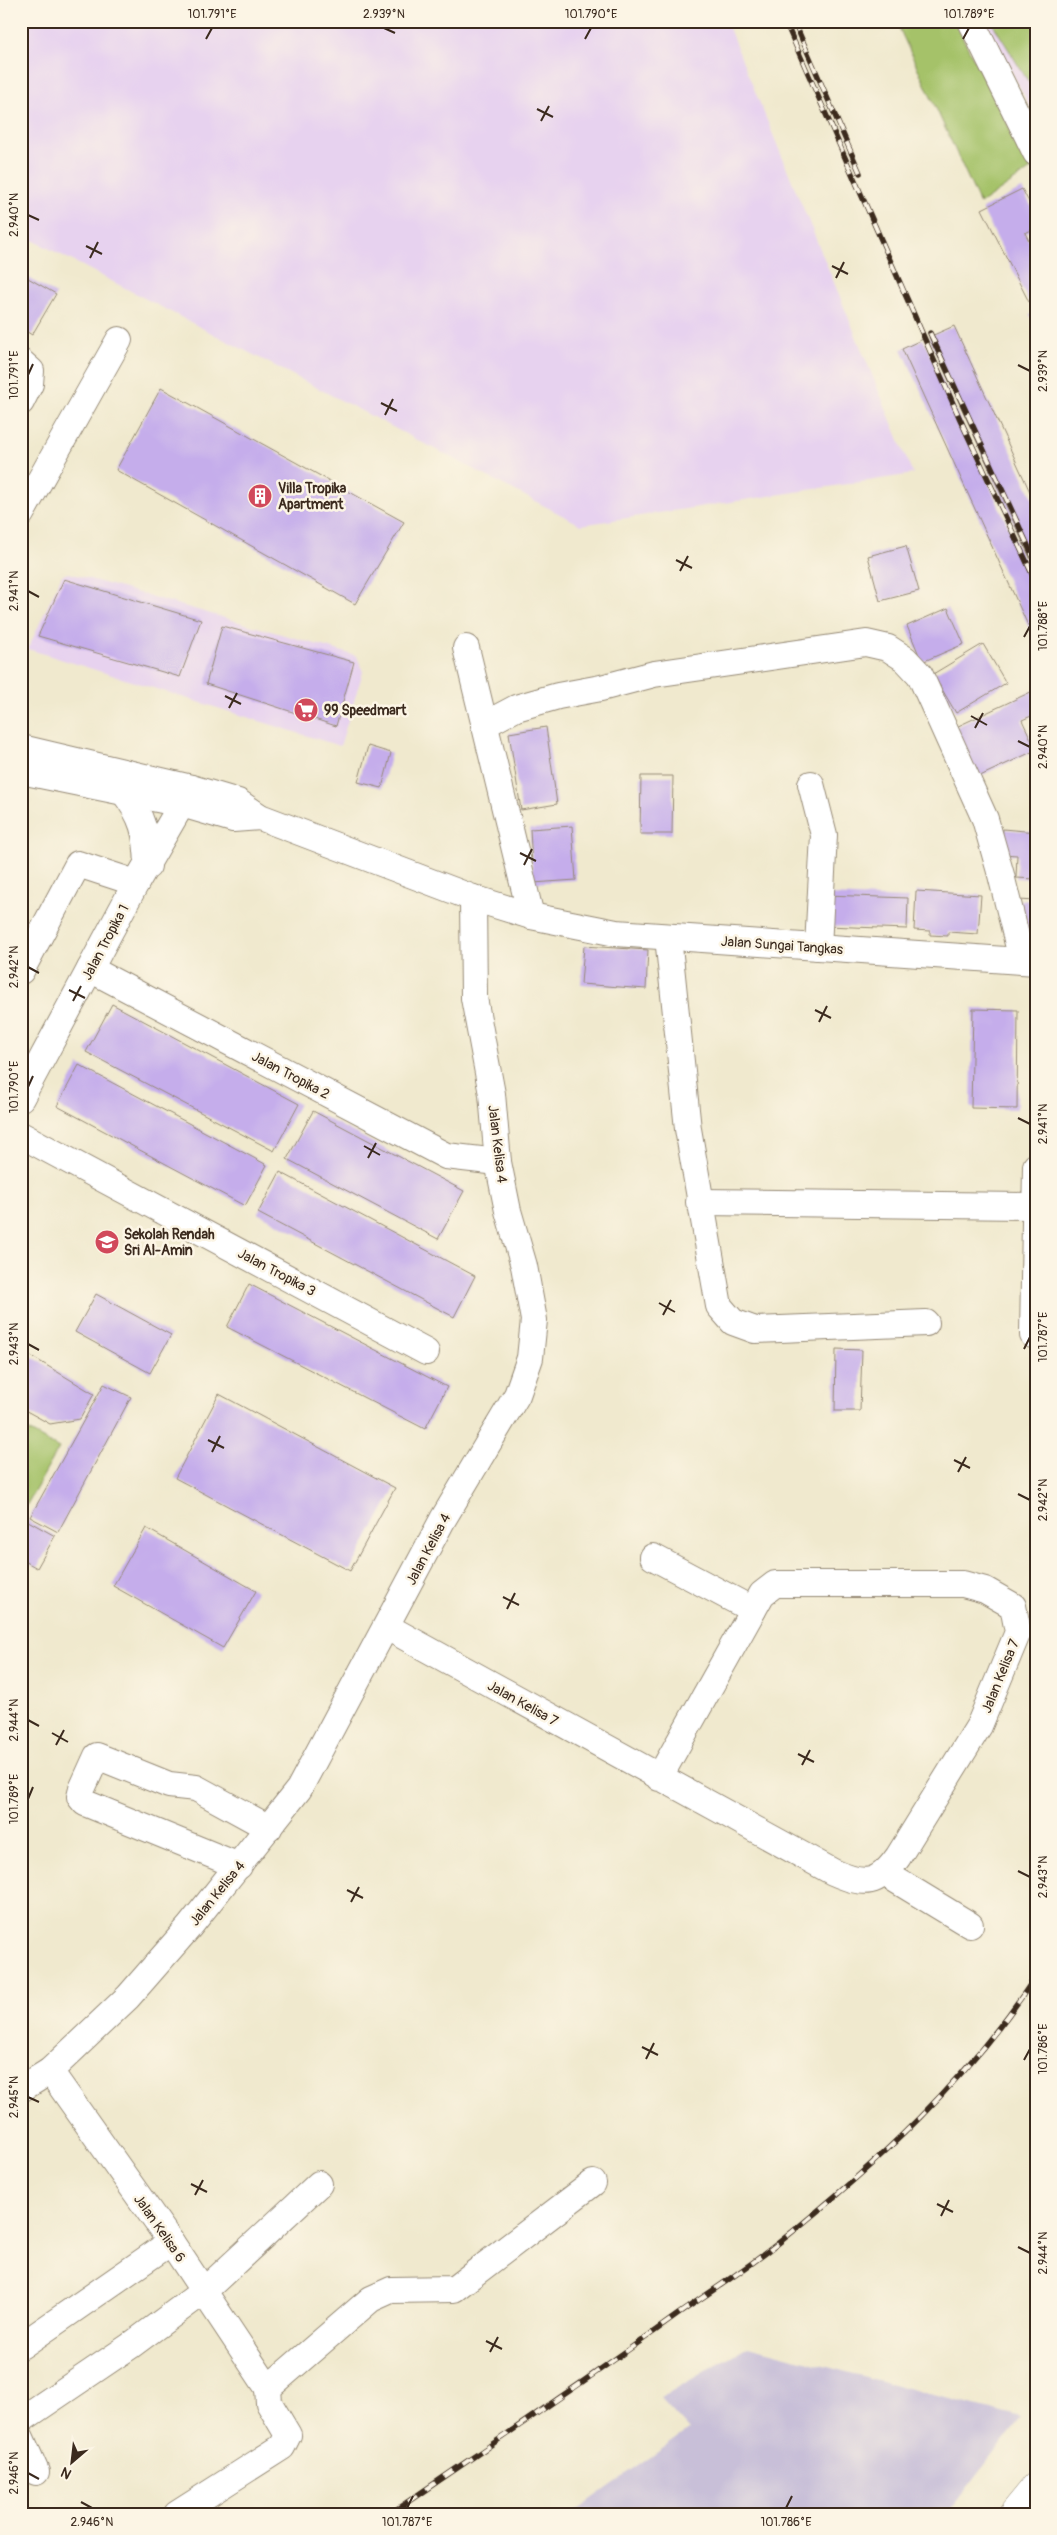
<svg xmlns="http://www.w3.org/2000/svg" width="1057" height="2535" font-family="Pangolin,sans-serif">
<rect width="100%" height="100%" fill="#fcf5e5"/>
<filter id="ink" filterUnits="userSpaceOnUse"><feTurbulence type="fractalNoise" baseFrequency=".02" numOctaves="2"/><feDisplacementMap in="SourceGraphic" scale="10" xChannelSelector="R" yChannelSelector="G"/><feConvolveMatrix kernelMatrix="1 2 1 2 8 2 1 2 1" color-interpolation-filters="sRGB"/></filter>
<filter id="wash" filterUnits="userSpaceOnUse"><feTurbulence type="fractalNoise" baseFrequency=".0096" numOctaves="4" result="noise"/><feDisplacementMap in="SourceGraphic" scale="20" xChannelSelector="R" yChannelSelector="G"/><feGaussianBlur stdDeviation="1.12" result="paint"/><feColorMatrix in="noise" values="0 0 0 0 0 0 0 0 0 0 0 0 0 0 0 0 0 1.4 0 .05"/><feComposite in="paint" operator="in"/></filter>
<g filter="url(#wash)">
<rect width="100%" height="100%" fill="#f0e9ce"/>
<g fill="#e7d2ef">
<polygon points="21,21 726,21 913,474 581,525 21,234"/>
<polygon points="984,21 1036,21 1036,119 990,30"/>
<polygon points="69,573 357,656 363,672 340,746 28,649 62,575"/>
</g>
<polygon fill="#c8bfd8" points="748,2346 1021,2418 947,2514 570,2514 689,2430 660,2398"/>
<g fill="#a5c269" stroke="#707644">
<polygon points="896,21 954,21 1031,169 980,204"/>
<polygon points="991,21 1036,21 1036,94"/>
<polygon points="21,1427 59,1448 25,1508 21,1506"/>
</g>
<g id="blocks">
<g fill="#c5adeb">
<polygon points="1022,189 1036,215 1036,228 1025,233 1036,254 1036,308 1033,310 982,209"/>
<polygon points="21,274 56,294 32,335 21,328"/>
<polygon points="1036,312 1036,327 1030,315"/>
<polygon points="954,326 1036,505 1036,571 929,337"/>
<polygon points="923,339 1036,588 1036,643 902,349"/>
<polygon points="161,388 404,522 355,604 116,470"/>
<polygon points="906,546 919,591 880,601 868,556"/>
<polygon points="64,579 201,620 180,677 38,636"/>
<polygon points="948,608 964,644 922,662 907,626"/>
<polygon points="222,626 354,662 336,726 206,684"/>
<polygon points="983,644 1006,683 956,713 933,674"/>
<polygon points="1035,690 1036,714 1022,720 1036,750 978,777 954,728"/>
<polygon points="546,727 557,804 521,810 509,733"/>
<polygon points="368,746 391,753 382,788 358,782"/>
<polygon points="641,776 673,776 672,834 640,834"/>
<polygon points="572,826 576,880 533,883 530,829"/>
<polygon points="1003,829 1036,832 1036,879 1016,878 1017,855 1001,854"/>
<polygon points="916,891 981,895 978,934 948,932 948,936 930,935 930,931 914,930"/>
<polygon points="827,895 908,898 907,929 826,926"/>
<polygon points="1019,900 1036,901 1036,933 1017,931"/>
<polygon points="584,946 648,950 646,989 581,984"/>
<polygon points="112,1004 299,1104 274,1151 86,1052"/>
<polygon points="973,1009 1018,1010 1017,1109 971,1108"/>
<polygon points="79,1065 267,1165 245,1206 57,1106"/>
<polygon points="313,1111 464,1191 438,1239 287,1159"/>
<polygon points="280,1172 475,1276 454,1317 258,1213"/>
<polygon points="249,1284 447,1387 425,1429 227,1327"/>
<polygon points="96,1294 171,1335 150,1373 75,1332"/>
<polygon points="836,1349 862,1350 860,1411 835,1411"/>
<polygon points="21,1350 94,1394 80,1419 50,1424 21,1408"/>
<polygon points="104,1384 131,1397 58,1532 30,1517"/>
<polygon points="219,1394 395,1488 350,1571 175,1478"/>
<polygon points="21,1517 55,1536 37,1568 21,1559"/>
<polygon points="146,1528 256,1591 223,1648 113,1586"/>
</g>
</g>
</g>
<g filter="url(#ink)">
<use href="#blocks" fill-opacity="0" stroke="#968a76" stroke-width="1"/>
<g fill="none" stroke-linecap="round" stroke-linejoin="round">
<defs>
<g id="minor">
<polyline points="971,21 1036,153"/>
<polyline points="21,362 31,371 30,384 21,402"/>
<polyline points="21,514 119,340"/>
<polyline points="466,648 531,916"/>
<polyline points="484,725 516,708 558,696 601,688 654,674 866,643 888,648 905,659 920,675 985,819 1001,875 1022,960"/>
<polyline points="21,748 191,788 238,802 260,817 473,898 531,916 616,933 1036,962"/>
<polyline points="21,771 182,804 233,819 260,817"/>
<polyline points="811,784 824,835 818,947"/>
<path d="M123 791C143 817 147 833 148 866"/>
<polyline points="668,937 688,1129 719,1306 733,1322 755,1330 926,1323"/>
<polyline points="90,969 446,1156 498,1162"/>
<polyline points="21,971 78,864 136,883"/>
<polyline points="21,1098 136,883 191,788"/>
<polyline points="21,1135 426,1352"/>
<polyline points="699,1202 1034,1206"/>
<polyline points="1033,1335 1036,1166"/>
<polyline points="653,1557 753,1610"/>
<path d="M387 1627 833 1872C865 1886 878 1885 898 1857L979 1726 1018 1632 1013 1606 985 1590 963 1584H775L762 1594 659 1778"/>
<polyline points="239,1866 85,1803 80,1797 82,1789 97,1756 169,1785 196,1788 269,1828"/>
<polyline points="886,1874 970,1925"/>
<polyline points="50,2071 171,2242 268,2388"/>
<polyline points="21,2089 50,2071 128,1997 190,1926 299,1789 443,1519 517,1395 530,1358 534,1320 524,1266 508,1211 498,1162 492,1094 474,998 473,898"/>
<polyline points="21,2346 171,2242"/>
<polyline points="268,2388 371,2299 391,2290 454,2289 593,2183"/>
<polyline points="21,2420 130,2346 204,2291 319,2184"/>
<polyline points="21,2438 36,2472"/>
<polyline points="177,2514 282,2447 288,2435 269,2403 268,2388"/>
</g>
<polyline id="major" points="1013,2514 1036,2486"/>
</defs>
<use href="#minor" stroke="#968a76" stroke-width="28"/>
<use href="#major" stroke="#968a76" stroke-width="29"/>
<use href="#minor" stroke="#fff" stroke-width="26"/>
<use href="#major" stroke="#fff" stroke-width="28"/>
<defs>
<g id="rail">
<polyline points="785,21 959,417 1036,582"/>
<polyline points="794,21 860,173"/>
<polyline points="930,333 1036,563"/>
<path d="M390 2514C486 2448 583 2383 677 2315 711 2291 748 2268 781 2241 877 2164 968 2079 1036 1976"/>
</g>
</defs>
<use href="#rail" stroke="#3b2a1e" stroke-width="5.5"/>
<use href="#rail" stroke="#fcf5e5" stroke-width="4" stroke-dasharray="11" stroke-linecap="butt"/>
</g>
</g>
<path fill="none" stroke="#3b2a1e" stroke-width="2" d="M384 28 395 33M206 39 212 28M585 39 591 28M963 39 969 28M537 109 553 117M541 121 549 106M28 215 39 220M86 246 102 254M90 258 98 242M832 266 848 274M836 278 844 262M1018 365 1030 371M28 375 33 364M381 403 397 411M385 415 393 399M676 560 692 568M680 571 688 556M28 591 39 597M1024 637 1030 626M225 696 241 704M229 708 237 693M971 716 987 725M975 728 983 713M1018 741 1030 747M520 853 536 861M524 865 532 849M28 967 39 973M69 990 85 998M73 1001 81 986M815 1010 831 1018M819 1022 827 1006M28 1087 33 1076M1018 1118 1030 1124M364 1146 380 1155M368 1158 376 1143M659 1303 675 1312M663 1315 671 1300M28 1344 39 1350M1024 1349 1030 1337M208 1440 224 1448M212 1452 220 1436M954 1460 970 1468M958 1472 966 1457M1018 1494 1030 1500M503 1597 519 1605M507 1609 515 1593M28 1720 39 1726M52 1733 68 1742M56 1745 64 1730M798 1754 814 1762M802 1765 810 1750M28 1799 33 1787M1018 1871 1030 1877M347 1890 363 1898M351 1902 359 1887M642 2047 658 2055M646 2059 654 2043M1024 2060 1030 2049M28 2097 39 2102M191 2184 207 2192M195 2195 203 2180M937 2204 953 2212M941 2216 949 2200M1018 2247 1030 2253M486 2341 502 2349M490 2352 498 2337M28 2473 39 2479M81 2502 92 2508M407 2508 413 2496M786 2508 792 2496"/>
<defs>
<symbol id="building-disc" viewBox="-11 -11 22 22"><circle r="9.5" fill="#d1495b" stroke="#fcf5e5"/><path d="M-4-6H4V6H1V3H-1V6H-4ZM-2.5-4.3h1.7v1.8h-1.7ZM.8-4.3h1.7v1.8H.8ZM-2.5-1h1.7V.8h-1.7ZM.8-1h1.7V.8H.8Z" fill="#fff"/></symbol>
<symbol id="supermarket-disc" viewBox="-11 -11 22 22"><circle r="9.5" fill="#d1495b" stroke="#fcf5e5"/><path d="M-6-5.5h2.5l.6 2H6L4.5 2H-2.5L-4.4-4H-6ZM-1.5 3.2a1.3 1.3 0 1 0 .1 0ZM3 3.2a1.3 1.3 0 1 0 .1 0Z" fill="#fff"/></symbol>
<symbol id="school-disc" viewBox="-11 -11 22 22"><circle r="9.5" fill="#d1495b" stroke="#fcf5e5"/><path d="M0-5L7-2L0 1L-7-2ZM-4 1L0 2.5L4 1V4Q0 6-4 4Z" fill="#fff"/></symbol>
</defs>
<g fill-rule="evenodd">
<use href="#building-disc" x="246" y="482" width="28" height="28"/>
<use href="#supermarket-disc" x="292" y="696" width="28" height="28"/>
<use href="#school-disc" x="93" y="1228" width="28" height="28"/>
</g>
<g text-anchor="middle" stroke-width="5" stroke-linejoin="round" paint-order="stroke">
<g font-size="14" font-weight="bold" fill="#3b2a1e" stroke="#fcf5e5" text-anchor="start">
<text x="278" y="493">Villa Tropika<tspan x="278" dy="16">Apartment</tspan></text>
<text x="324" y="715">99 Speedmart</text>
<text x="124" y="1239">Sekolah Rendah<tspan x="124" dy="16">Sri Al-Amin</tspan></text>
</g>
<g font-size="14" fill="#3b2a1e" stroke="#fcf5e5">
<text transform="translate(105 942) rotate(-62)" y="5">Jalan Tropika 1</text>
<text transform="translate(782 945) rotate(4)" y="5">Jalan Sungai Tangkas</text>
<text transform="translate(291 1075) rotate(28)" y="5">Jalan Tropika 2</text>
<text transform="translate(498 1144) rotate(83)" y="5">Jalan Kelisa 4</text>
<text transform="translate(277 1272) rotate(28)" y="5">Jalan Tropika 3</text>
<text transform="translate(428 1549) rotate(-62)" y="5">Jalan Kelisa 4</text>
<text transform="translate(1000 1676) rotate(-68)" y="5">Jalan Kelisa 7</text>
<text transform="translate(523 1703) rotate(29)" y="5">Jalan Kelisa 7</text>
<text transform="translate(217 1893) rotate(-51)" y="5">Jalan Kelisa 4</text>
<text transform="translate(160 2228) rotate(55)" y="5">Jalan Kelisa 6</text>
</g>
</g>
<rect width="1057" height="2535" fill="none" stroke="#fcf5e5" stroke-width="55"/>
<g transform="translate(72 2462) rotate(208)" stroke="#fcf5e5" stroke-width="4" paint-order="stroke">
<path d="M0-4L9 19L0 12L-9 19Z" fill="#3b2a1e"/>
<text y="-8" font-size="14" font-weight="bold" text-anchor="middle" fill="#3b2a1e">N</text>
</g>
<rect x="28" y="28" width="1002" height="2480" fill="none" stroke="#3b2a1e" stroke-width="2"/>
<g font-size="12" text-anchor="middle" fill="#3b2a1e">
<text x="212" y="18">101.791°E</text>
<text x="384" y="18">2.939°N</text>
<text x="591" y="18">101.790°E</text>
<text x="969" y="18">101.789°E</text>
<text transform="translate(14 215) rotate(-90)" y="4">2.940°N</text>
<text transform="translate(1043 371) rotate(-90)" y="4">2.939°N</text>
<text transform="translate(14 375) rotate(-90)" y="4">101.791°E</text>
<text transform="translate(14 591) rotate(-90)" y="4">2.941°N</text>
<text transform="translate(1043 626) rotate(-90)" y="4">101.788°E</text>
<text transform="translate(1043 747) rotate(-90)" y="4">2.940°N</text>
<text transform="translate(14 967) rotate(-90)" y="4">2.942°N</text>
<text transform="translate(14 1087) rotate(-90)" y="4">101.790°E</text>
<text transform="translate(1043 1124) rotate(-90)" y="4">2.941°N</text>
<text transform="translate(1043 1337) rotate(-90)" y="4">101.787°E</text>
<text transform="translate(14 1344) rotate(-90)" y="4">2.943°N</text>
<text transform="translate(1043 1500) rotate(-90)" y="4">2.942°N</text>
<text transform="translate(14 1720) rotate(-90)" y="4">2.944°N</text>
<text transform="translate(14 1799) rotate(-90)" y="4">101.789°E</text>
<text transform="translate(1043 1877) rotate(-90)" y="4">2.943°N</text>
<text transform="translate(1043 2049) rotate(-90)" y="4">101.786°E</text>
<text transform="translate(14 2097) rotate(-90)" y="4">2.945°N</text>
<text transform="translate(1043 2253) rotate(-90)" y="4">2.944°N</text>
<text transform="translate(14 2473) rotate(-90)" y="4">2.946°N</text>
<text x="92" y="2526">2.946°N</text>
<text x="407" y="2526">101.787°E</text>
<text x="786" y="2526">101.786°E</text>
</g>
</svg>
